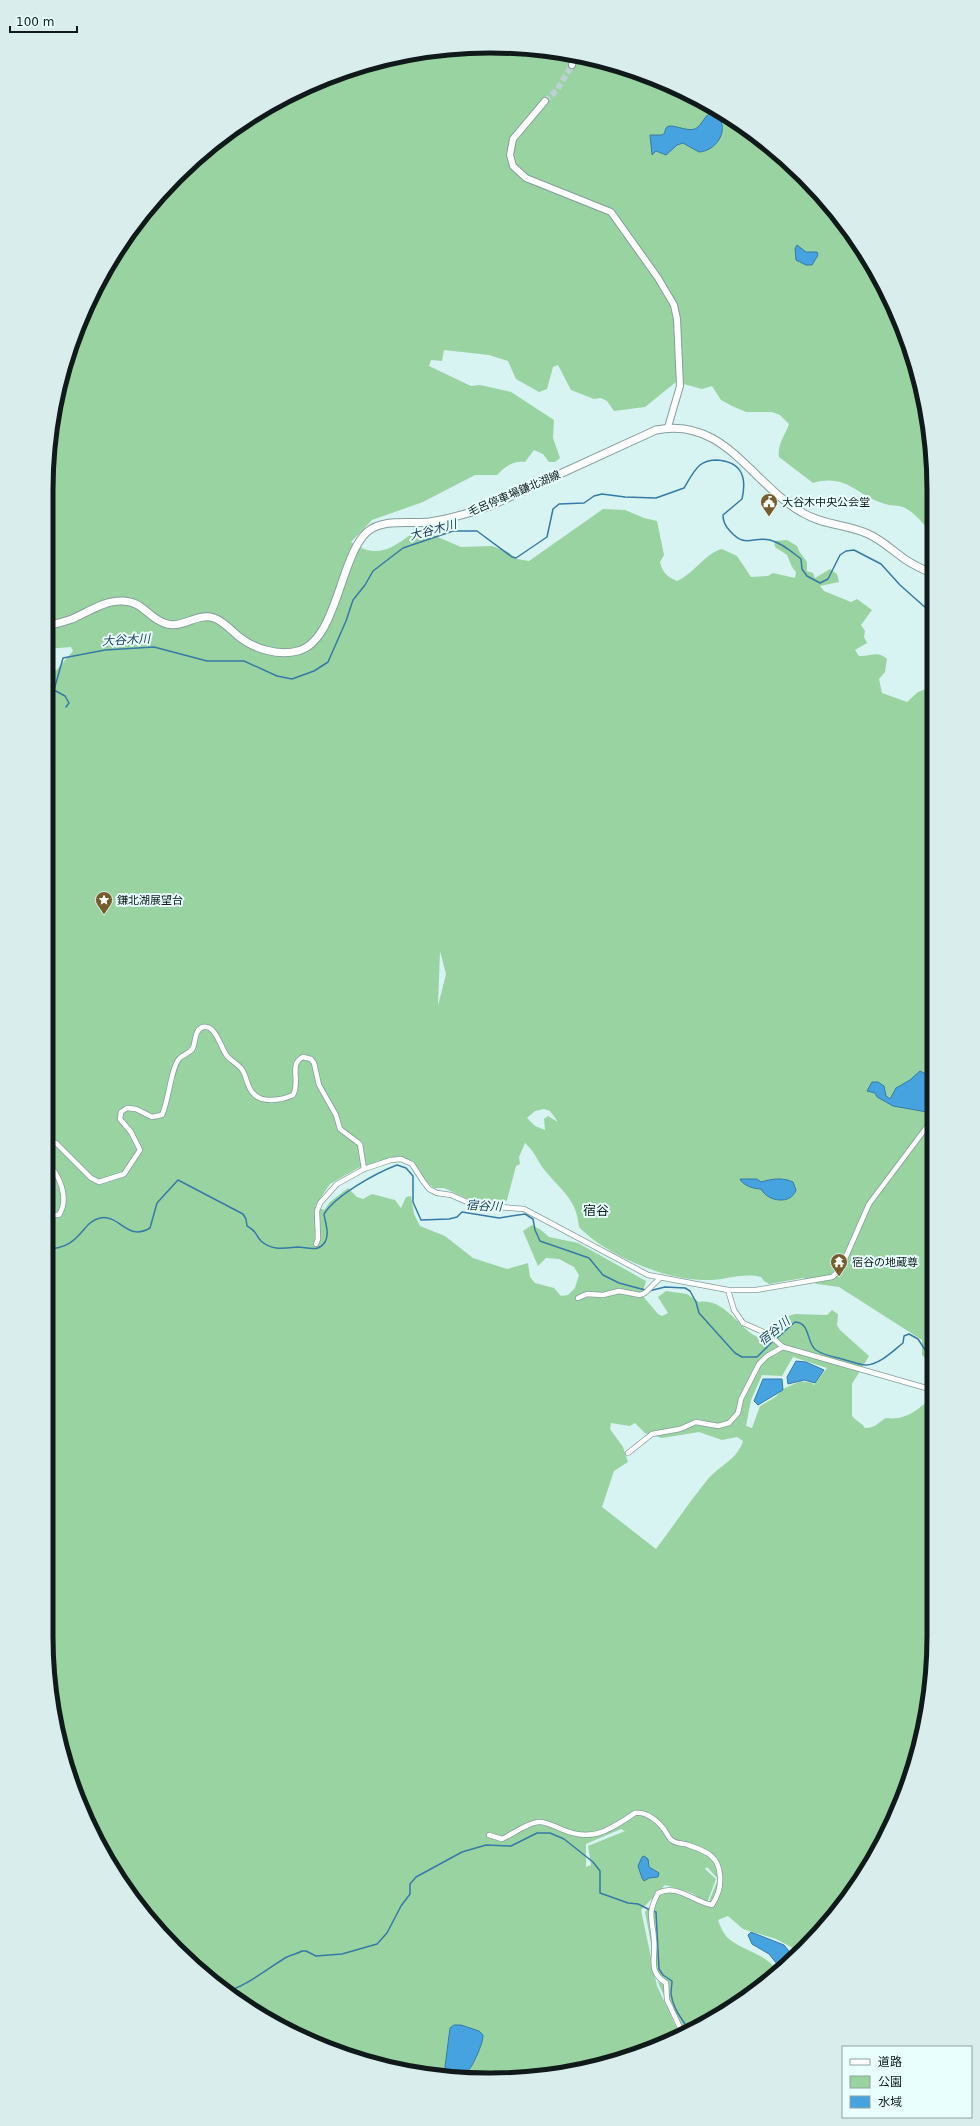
<svg xmlns="http://www.w3.org/2000/svg" width="980" height="2126" font-family="'DejaVu Sans','Noto Sans JP',sans-serif">
<rect width="100%" height="100%" fill="#d7f3f2"/>
<path fill="#9ad3a2" fill-rule="evenodd" d="M490 46 576 54 660 80 760 138 842 220 900 320 930 432V532C923 523 914 512 903 507 898 505 890 506 885 504 857 496 847 473 813 483L779 457C777 444 785 436 789 424L780 415 772 412H746L732 406 721 400 712 386 702 389 676 382 645 407 614 411 607 401 601 398 594 399 571 390 558 365 553 367 547 389 539 392 516 379 508 361 489 355 444 350 442 361 431 360 429 366 471 386 480 385 511 392 554 420 553 438 560 458 555 462H549L543 454 534 450 525 462C512 461 506 466 497 475H475L423 502 372 520 351 542C380 562 395 545 419 529L461 547 492 546 508 552 517 559 529 561 603 509 625 510 644 518 657 521 664 555 660 562C663 573 666 576 677 581 695 573 704 554 722 549L737 556 751 577 768 576 773 573 795 578 796 572 792 567 787 555 775 547 774 541 787 540 797 546 799 551 807 562V571L813 573 815 578 830 569 837 574 839 582 820 586 824 591 851 602 857 599 872 610 861 625 865 631 864 637 867 643 855 650 859 656C869 657 878 650 887 659L885 672 879 679 882 693 907 702 918 692 931 687 932 1044 928 1048 932 1049 933 1366 922 1355V1340L839 1287 817 1284 803 1278 769 1284 764 1281 761 1277C741 1272 724 1281 704 1280 665 1280 606 1255 579 1227 577 1200 562 1191 547 1173 537 1162 537 1154 525 1143L519 1157 520 1164 516 1166 507 1200 503 1204 477 1203 444 1188H434L426 1182 413 1161 399 1156 358 1168 330 1184 315 1206 324 1210 330 1202 348 1188 357 1197 363 1199 372 1194 395 1200 401 1208 406 1197 411 1196 414 1214 420 1226 445 1236 473 1258 507 1269 528 1263 530 1277 535 1283 554 1288 561 1296 568 1295 575 1288 579 1275 574 1267 559 1259 546 1258 538 1266 523 1231 532 1225 541 1230 549 1237 578 1243 646 1281 642 1295 658 1314 662 1316 668 1313 658 1297 666 1291 687 1294 699 1302C729 1297 743 1340 767 1339L779 1327 785 1317 795 1314 827 1315 832 1310 838 1314 837 1325 840 1330 869 1356 852 1384V1416C856 1421 861 1422 865 1428 875 1428 878 1423 886 1418 906 1421 919 1409 933 1396L934 1636 925 1723 900 1806 859 1882 824 1929 796 1954 791 1947 776 1939 743 1929 728 1916 718 1920C720 1926 724 1935 729 1939 745 1952 766 1953 778 1972 750 1998 717 2018 682 2034L659 1985 645 1912 666 1888 692 1894 708 1904 718 1879 707 1867 705 1869 716 1879 707 1903 692 1893 665 1885 641 1910 657 1986 680 2035 633 2056 576 2072 490 2080 404 2072 320 2046 268 2020 197 1970 156 1929 105 1858 70 1779 54 1722 46 1636V682L73 651 71 647 46 649V490L54 404 80 320 121 244 176 176 243 121 320 80 403 55ZM440 951 446 974 438 1006ZM544 1109 550 1111 558 1122 548 1116 544 1119 545 1130 535 1126 527 1118 535 1111ZM793 1357 827 1368 814 1385 812 1383 801 1381 785 1388 774 1398 760 1406 752 1428 746 1426 751 1400 762 1375 782 1376ZM611 1423 630 1426 635 1423 645 1433 662 1438 699 1432 722 1440 737 1437 743 1441C737 1460 720 1465 708 1479 690 1501 674 1525 656 1549L602 1507 614 1471 628 1462 623 1447 610 1429ZM621 1829 625 1831 588 1846 591 1865 586 1867V1844Z"/>
<g fill="#47a3e0" stroke="#367aa5">
<path d="M710 113H714C732 126 718 151 699 152L683 143 677 145 666 155 656 151 652 155 650 135H662C666 133 664 130 667 127 671 123 687 132 695 129 702 125 703 118 710 113Z"/>
<polygon points="797,245 806,252 817,252 818,255 812,265 806,265 796,260 795,249"/>
<polygon points="920,1071 932,1077 932,1102 927,1112 893,1106 877,1097 875,1093 867,1091 872,1082 878,1082 884,1086 886,1096 890,1099 896,1088 910,1080"/>
<path d="M740 1179H757L761 1182C771 1179 783 1177 793 1182L796 1190C791 1205 768 1202 761 1189 755 1189 743 1186 740 1179Z"/>
<polygon points="796,1361 806,1362 824,1370 815,1383 804,1380 788,1384 787,1377"/>
<polygon points="763,1379 782,1379 783,1390 758,1405 754,1401"/>
<polygon points="644,1856 648,1859 649,1867 659,1873 658,1877 649,1878 644,1881 642,1878 638,1866 642,1857"/>
<polygon points="751,1932 784,1945 794,1957 781,1969 769,1954 752,1944 748,1935"/>
<path d="M461 2025 479 2031 483 2035C483 2042 480 2047 478 2053 469 2073 466 2078 444 2075L450 2028 454 2025Z"/>
</g>
<g fill="none" stroke-linecap="round" stroke-linejoin="round">
<g stroke="#367aa5" stroke-width="1.5">
<path d="M66 707 69 703 65 696 54 690 63 658 105 650 154 647 207 661H244L277 676 292 679 314 671 328 662 346 621 353 600 365 585 373 571 403 548 453 531H477L512 557 516 558 547 537 553 509 559 504 584 503 594 496 602 494 625 497 656 498 684 488C689 480 693 471 700 465 705 461 711 460 717 460 742 462 747 477 742 499L723 515C723 522 725 526 730 531 746 549 752 536 770 540 782 543 792 552 801 559L802 569 807 576 820 583 828 579 840 555 846 551 854 550 881 564 900 585 927 609 931 611"/>
<path d="M46 1249C81 1249 81 1222 100 1218 120 1214 127 1242 150 1228L157 1203 178 1180 243 1214 246 1219 247 1226C258 1232 255 1235 261 1241 272 1251 285 1248 297 1247 307 1247 318 1253 325 1242 330 1234 325 1222 324 1214 336 1195 376 1173 397 1165L406 1168 413 1176V1202L421 1220 449 1219 457 1217 462 1212 499 1218 525 1214 533 1219 535 1230 540 1241 589 1258 603 1275 619 1283 649 1291 665 1287 685 1288 690 1291 696 1302 699 1313 735 1353 742 1357H757L773 1341"/>
<path d="M776 1339 795 1322C811 1323 806 1343 816 1350 823 1355 834 1357 842 1359 849 1361 859 1365 866 1365 879 1365 893 1351 903 1343L904 1336 909 1334 918 1339 933 1362"/>
<path d="M653 1911 656 1912 659 1969 663 1975 672 1981C672 1985 671 1989 671 1994 673 2009 682 2019 690 2031"/>
<path d="M226 1990C238 1992 273 1965 285 1958 290 1955 297 1954 302 1951H306L316 1956 342 1954 377 1944 387 1933 401 1906 410 1894V1884L416 1877 462 1852 486 1845 511 1846 537 1833H550L564 1839 593 1862 600 1871V1893L628 1903 638 1904 650 1910"/>
</g>
<polyline stroke="#b9d2d2" stroke-width="6" stroke-dasharray="6 3" stroke-linecap="butt" points="545,101 557,90 572,65"/>
<defs>
<g id="minor">
<path d="M46 1144 51 1141 56 1143 91 1178 99 1182 124 1174 140 1150 131 1132 120 1119 121 1112 127 1108 136 1109 152 1117 162 1115C169 1101 171 1064 181 1057 185 1054 190 1053 193 1048 196 1041 194 1030 203 1027 216 1024 221 1049 227 1056 232 1062 239 1064 243 1071 247 1078 247 1087 253 1093 261 1104 282 1100 293 1095 301 1082 288 1064 303 1057L311 1059 314 1063 319 1085 336 1115 340 1129 360 1144 364 1169"/>
<path d="M46 1215H59C70 1198 59 1174 46 1161"/>
<polyline points="316,1244 318,1239 317,1211 320,1203 337,1184 364,1169 391,1160 401,1159 412,1164 423,1181 429,1189 437,1193 451,1195 474,1205 524,1209 648,1275 728,1290 756,1290 832,1277 840,1270 869,1204 932,1120"/>
<polyline points="728,1290 734,1310 743,1323 768,1334 783,1347 933,1390"/>
<polyline points="578,1298 587,1294 603,1295 619,1291 640,1295 645,1293 661,1277"/>
<polyline points="628,1453 652,1434 680,1429 696,1422 718,1426 729,1423 738,1413 741,1399 759,1364 767,1356 783,1347"/>
<path d="M489 1835 502 1839C513 1834 525 1824 538 1822 545 1821 554 1826 561 1829 593 1843 609 1830 635 1813 647 1811 661 1823 667 1834 669 1837 669 1839 673 1841 677 1844 683 1843 688 1845 706 1851 719 1856 720 1876 721 1887 718 1896 712 1905 694 1902 676 1883 658 1893 646 1917 653 1918 654 1941 656 1959 647 1971 666 1983L667 2000 683 2034"/>
</g>
<g id="tertiary">
<polyline points="572,65 575,54"/>
<polyline points="545,101 513,139 510,155 513,166 526,178 611,212 658,278 674,305 677,319 680,386 668,427"/>
</g>
<path id="secondary" d="M46 626C55 624 64 622 72 619 88 612 105 600 123 601 144 602 147 617 164 623 182 630 197 612 214 618 223 621 231 630 238 636 254 649 278 656 298 651 337 641 340 556 367 532 383 518 410 524 429 522 450 519 470 513 490 506L656 430C725 416 751 484 803 513 823 525 845 524 866 533 881 539 893 551 906 560 914 565 922 569 931 573"/>
</defs>
<use href="#minor" stroke="#859e9d" stroke-width="6"/>
<use href="#tertiary" stroke="#859e9d" stroke-width="8"/>
<use href="#secondary" stroke="#859e9d" stroke-width="9"/>
<use href="#minor" stroke="#fff" stroke-width="4.5"/>
<use href="#tertiary" stroke="#fff" stroke-width="6"/>
<use href="#secondary" stroke="#fff" stroke-width="7"/>
</g>
<defs>
<symbol id="civic-pin" viewBox="-11 -11 22 30"><path d="M0 17L-7.5 6A9.5 9.5 0 1 1 7.5 6Z" fill="#775c2e" stroke="#e9fffe"/><path d="M-.6-6.5H3V-4.5H.6V-3L4-1V1h2V6H-6V1h2V-1L-.6-3ZM-1.2 2.5V6h2.4V2.5Z" fill="#fff"/></symbol>
<symbol id="sight-pin" viewBox="-11 -11 22 30"><path d="M0 17L-7.5 6A9.5 9.5 0 1 1 7.5 6Z" fill="#775c2e" stroke="#e9fffe"/><path d="M0-6L1.8-2.2L6-1.7L2.9 1.2L3.7 5.4L0 3.3L-3.7 5.4L-2.9 1.2L-6-1.7L-1.8-2.2Z" fill="#fff"/></symbol>
<symbol id="temple-pin" viewBox="-11 -11 22 30"><path d="M0 17L-7.5 6A9.5 9.5 0 1 1 7.5 6Z" fill="#775c2e" stroke="#e9fffe"/><path d="M0-6L5-2H3V0L6.5 2.5H4V6H1.5V3h-3V6H-4V2.5H-6.5L-3 0V-2H-5Z" fill="#fff"/></symbol>
</defs>
<g fill-rule="evenodd">
<use href="#civic-pin" x="759" y="492" width="20" height="27"/>
<use href="#sight-pin" x="94" y="890" width="20" height="27"/>
<use href="#temple-pin" x="829" y="1252" width="20" height="27"/>
</g>
<g text-anchor="middle" stroke-width="4" stroke-linejoin="round" paint-order="stroke">
<g font-size="11" fill="#101a1a" stroke="#e9fffe">
<text transform="translate(514 493) rotate(-23)" y="4">毛呂停車場鎌北湖線</text>
</g>
<g font-size="11" fill="#101a1a" stroke="#e9fffe" text-anchor="start">
<text x="782" y="506">大谷木中央公会堂</text>
<text x="117" y="904">鎌北湖展望台</text>
<text x="852" y="1266">宿谷の地蔵尊</text>
</g>
<g font-size="12" font-style="italic" fill="#173d56" stroke="#e9fffe">
<text transform="translate(433 530) rotate(-15)" y="4">大谷木川</text>
<text transform="translate(126 640) rotate(-3)" y="4">大谷木川</text>
<text transform="translate(484 1206) rotate(3)" y="4">宿谷川</text>
<text transform="translate(774 1331) rotate(-39)" y="4">宿谷川</text>
</g>
<g font-size="13" fill="#101a1a" stroke="#e9fffe">
<text x="596" y="1215">宿谷</text>
</g>
</g>
<path d="M0 0H980V2126H0ZM490 53H490A437 437 0 0 1 927 490V1636A437 437 0 0 1 490 2073H490A437 437 0 0 1 53 1636V490A437 437 0 0 1 490 53Z" fill="#d8edec" fill-rule="evenodd"/>
<path fill="none" stroke="#101a1a" stroke-width="5" d="M490 53H490A437 437 0 0 1 927 490V1636A437 437 0 0 1 490 2073H490A437 437 0 0 1 53 1636V490A437 437 0 0 1 490 53Z"/>
<rect x="842" y="2046" width="130" height="72" fill="#e9fffe" stroke="#92a3a3"/>
<rect x="850" y="2059" width="20" height="6" fill="#ffffff" stroke="#92a3a3"/>
<text x="878" y="2066" font-size="12" fill="#101a1a">道路</text>
<rect x="850" y="2076" width="20" height="12" fill="#9ad3a2" stroke="#92a3a3"/>
<text x="878" y="2086" font-size="12" fill="#101a1a">公園</text>
<rect x="850" y="2096" width="20" height="12" fill="#47a3e0" stroke="#92a3a3"/>
<text x="878" y="2106" font-size="12" fill="#101a1a">水域</text>
<path d="M10 26v6h67v-6" fill="none" stroke="#101a1a" stroke-width="2"/>
<text x="16" y="26" font-size="12" fill="#101a1a" stroke="#e9fffe" stroke-width="3" paint-order="stroke">100 m</text>
</svg>
